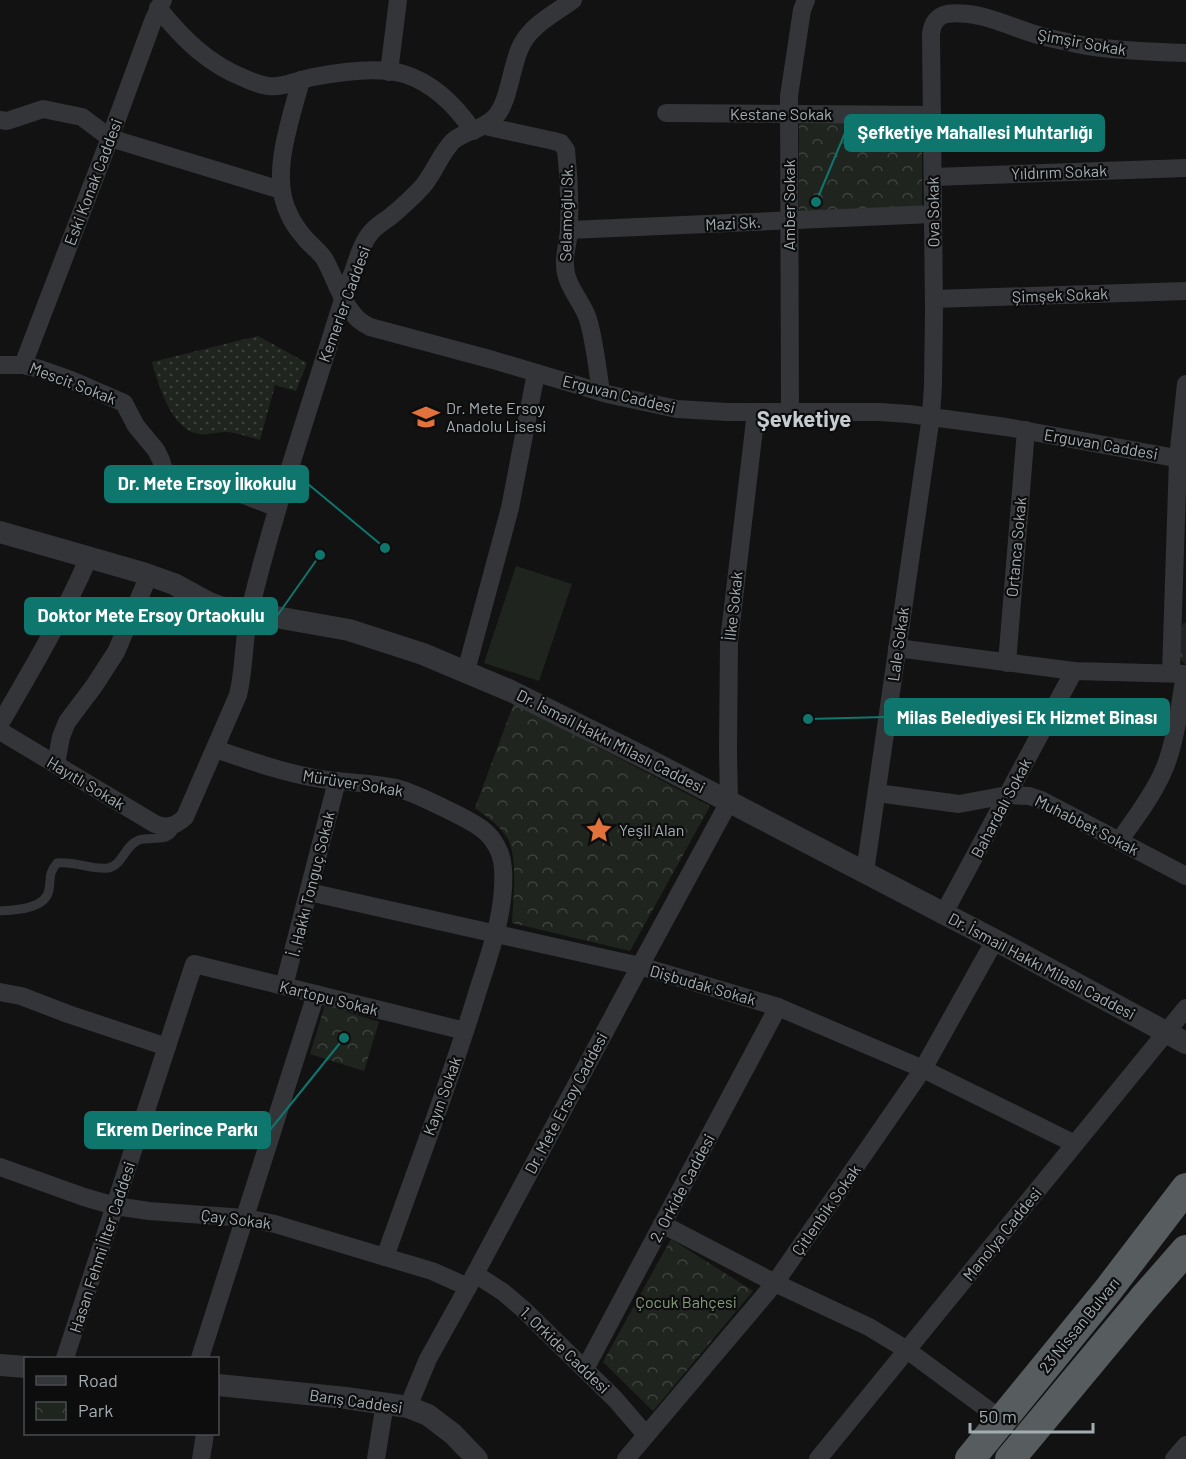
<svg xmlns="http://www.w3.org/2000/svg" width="1186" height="1459" font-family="Barlow,sans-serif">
<defs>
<pattern id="grass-dots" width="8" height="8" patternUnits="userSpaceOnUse" patternTransform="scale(1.5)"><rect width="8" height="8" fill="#1f251e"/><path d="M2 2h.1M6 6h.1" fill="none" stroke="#3d423c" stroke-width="1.8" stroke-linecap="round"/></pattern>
<pattern id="park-crowns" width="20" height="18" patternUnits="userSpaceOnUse" patternTransform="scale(1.5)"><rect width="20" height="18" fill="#1f251e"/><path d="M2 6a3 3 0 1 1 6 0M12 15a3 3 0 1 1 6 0" fill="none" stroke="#3d423c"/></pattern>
</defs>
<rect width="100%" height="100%" fill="#121213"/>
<path fill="url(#grass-dots)" d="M258 336 307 363 296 391 275 385 260 440C249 437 238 433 227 432 216 431 206 437 195 433 171 427 158 384 152 362Z"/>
<g fill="url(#park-crowns)">
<polygon points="799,119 922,120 922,208 799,212"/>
<polygon points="1183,623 1186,623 1186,665 1177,656"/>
<path d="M514 703 710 806 630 951 512 923C513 901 519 854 506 836 498 824 487 817 475 808Z"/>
<polygon points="325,1005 379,1022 364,1071 310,1054"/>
<polygon points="671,1239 753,1291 653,1411 603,1362"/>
</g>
<polygon fill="#1f251e" points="516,566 572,584 539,681 484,663"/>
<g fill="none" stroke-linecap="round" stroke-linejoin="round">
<path stroke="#333538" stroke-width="9" d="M0 911C15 910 46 909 49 890 51 878 48 874 57 863 76 861 91 870 108 868 123 865 124 846 139 840 152 836 172 844 175 825"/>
<g stroke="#333538" stroke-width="18">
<path d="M158 8C184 40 208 64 246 79 253 82 261 85 268 86 283 88 298 80 313 77 339 72 378 66 404 74 433 83 456 106 473 131"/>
<polyline points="389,72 398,0"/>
<path d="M301 80C291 119 269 176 289 214 292 222 298 230 304 237 310 245 320 251 325 260 335 278 343 306 359 320 362 323 367 325 370 327L493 360 607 394 677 409 727 412H880L909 414 1006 427 1186 460"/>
<polyline points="666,113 932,115"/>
<polyline points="0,120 7,121 43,109 82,117 110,138 281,190"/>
<path d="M485 126 554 141 561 143 566 150C569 176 570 203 569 228 569 240 564 253 565 265 565 285 582 301 588 319 595 343 597 367 601 392"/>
<polyline points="933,177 1186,168"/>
<polyline points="569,230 933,214"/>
<polyline points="934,299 1186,291"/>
<polyline points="0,365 23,365 40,369 71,380 124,403 136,426 156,450 161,460 165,474 172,480 239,493 277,508"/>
<polyline points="23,365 110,138 153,21 163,0"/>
<polyline points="790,412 789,96 802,10 806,0"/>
<polyline points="897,648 1074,671 1186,674"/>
<polyline points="1007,663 1026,430"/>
<polyline points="466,671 510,508 536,373"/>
<polyline points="1171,673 1178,458 1186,384"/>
<path d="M0 724C32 669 64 615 89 557"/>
<path d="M0 731 155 824C167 829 176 826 185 817L238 695C245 667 243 638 250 610 272 519 302 430 330 341 337 318 344 295 353 272 358 258 362 242 372 231 377 226 384 221 390 217 402 207 413 197 423 186 435 172 440 154 453 141 466 130 484 130 496 116 509 101 511 68 520 48 529 26 554 14 573 0"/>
<path d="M215 749C248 760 281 772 315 778 342 783 370 782 396 788 412 792 427 800 442 807 456 814 470 820 482 829 494 838 502 853 503 868 506 914 488 957 475 1000 448 1087 415 1172 385 1257"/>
<polyline points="56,764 61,737 67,722 94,686 116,652 149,575"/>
<polyline points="877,793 959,804 1007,795 1029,796 1041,800 1186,876"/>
<path d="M1119 841C1134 820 1151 798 1162 774 1175 747 1180 705 1185 674"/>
<path d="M865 872 931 416 933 385 934 309 931 34C932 24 937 16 947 14 982 9 1016 31 1049 38 1064 41 1079 45 1094 47 1125 51 1155 52 1186 53"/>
<polyline points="309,892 640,966 778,1007 923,1069 1075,1144"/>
<polyline points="944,913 1074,671"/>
<polyline points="284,986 337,781"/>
<polyline points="0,992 21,996 68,1014 167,1047"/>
<polyline points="0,1167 84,1197 115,1206 149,1211 245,1218 275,1224 432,1271 468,1287"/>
<polyline points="662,1224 775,1283 869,1327 907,1350 1002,1420"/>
<polyline points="475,1274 503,1292 523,1309 615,1399 646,1435"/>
<polyline points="65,1358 194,964 465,1031"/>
<polyline points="200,1358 316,994"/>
<polyline points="585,1369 778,1007"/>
<polyline points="408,1407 428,1359 468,1287 640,966 729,802 728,749 729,641 756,412"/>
<polyline points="201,1459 205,1434"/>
<polyline points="376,1459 385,1403"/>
<polyline points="626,1459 775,1283 923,1069 995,940"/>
<polyline points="818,1459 1186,1008"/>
<polyline points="1174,1459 1186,1445"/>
</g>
<g stroke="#333538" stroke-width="22">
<polyline points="0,532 143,573 174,584 207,602 220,607 349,630 423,654 511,691 645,758 1012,949 1186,1043"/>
<polyline points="0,1365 26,1367"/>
<polyline points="218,1385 346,1398 408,1407 428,1415 453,1434 477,1459"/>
</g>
<g stroke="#575c5f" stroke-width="30">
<polyline points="970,1459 1108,1290 1186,1188"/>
<polyline points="1010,1459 1143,1299 1186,1250"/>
</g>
</g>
<defs>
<symbol id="school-bare" viewBox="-9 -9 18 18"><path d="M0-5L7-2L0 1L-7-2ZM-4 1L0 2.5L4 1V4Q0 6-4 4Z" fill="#e2723b" stroke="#0d0d0e" stroke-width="2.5" paint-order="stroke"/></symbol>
<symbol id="sight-bare" viewBox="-9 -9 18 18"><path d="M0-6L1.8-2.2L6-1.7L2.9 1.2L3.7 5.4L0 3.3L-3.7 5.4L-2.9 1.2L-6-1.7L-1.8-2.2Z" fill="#e2723b" stroke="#0d0d0e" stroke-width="2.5" paint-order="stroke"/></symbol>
</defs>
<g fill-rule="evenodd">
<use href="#school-bare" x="407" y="398" width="38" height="38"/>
<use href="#sight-bare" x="580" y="811" width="38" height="38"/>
</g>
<g text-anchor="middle" stroke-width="4.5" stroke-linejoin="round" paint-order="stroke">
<g font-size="16" fill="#a4adb2" stroke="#0d0d0e">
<text transform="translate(1082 42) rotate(10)" y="6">Şimşir Sokak</text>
<text x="781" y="120">Kestane Sokak</text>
<text transform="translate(1059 172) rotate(-2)" y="6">Yıldırım Sokak</text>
<text transform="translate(93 182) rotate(-69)" y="6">Eski Konak Caddesi</text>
<text transform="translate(789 205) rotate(-90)" y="6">Amber Sokak</text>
<text transform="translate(933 212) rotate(-91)" y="6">Ova Sokak</text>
<text transform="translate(566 213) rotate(-89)" y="6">Selamoğlu Sk.</text>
<text transform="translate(733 223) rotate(-3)" y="6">Mazi Sk.</text>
<text transform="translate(1060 295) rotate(-2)" y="6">Şimşek Sokak</text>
<text transform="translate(344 304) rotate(-70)" y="6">Kemerler Caddesi</text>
<text transform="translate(73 383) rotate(21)" y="6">Mescit Sokak</text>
<text transform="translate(619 394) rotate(14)" y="6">Erguvan Caddesi</text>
<text transform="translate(1101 444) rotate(10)" y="6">Erguvan Caddesi</text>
<text transform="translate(1016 547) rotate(-85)" y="6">Ortanca Sokak</text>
<text transform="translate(733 606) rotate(-84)" y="6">İlke Sokak</text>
<text transform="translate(898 644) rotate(-82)" y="6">Lale Sokak</text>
<text transform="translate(611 741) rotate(27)" y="6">Dr. İsmail Hakkı Milaslı Caddesi</text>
<text transform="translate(86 783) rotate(31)" y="6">Hayıtlı Sokak</text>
<text transform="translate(353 783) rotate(9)" y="6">Mürüver Sokak</text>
<text transform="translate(1001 808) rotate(-62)" y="6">Bahardalı Sokak</text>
<text transform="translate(1087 825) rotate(27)" y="6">Muhabbet Sokak</text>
<text transform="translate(311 884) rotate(-76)" y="6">İ. Hakkı Tonguç Sokak</text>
<text transform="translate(1042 966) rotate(28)" y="6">Dr. İsmail Hakkı Milaslı Caddesi</text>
<text transform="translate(703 985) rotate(16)" y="6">Dişbudak Sokak</text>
<text transform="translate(329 998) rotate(14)" y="6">Kartopu Sokak</text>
<text transform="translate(442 1096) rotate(-70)" y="6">Kayın Sokak</text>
<text transform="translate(566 1103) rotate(-62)" y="6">Dr. Mete Ersoy Caddesi</text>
<text transform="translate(682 1188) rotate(-62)" y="6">2. Orkide Caddesi</text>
<text transform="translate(826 1210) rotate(-55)" y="6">Çitlenbik Sokak</text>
<text transform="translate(236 1219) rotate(7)" y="6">Çay Sokak</text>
<text transform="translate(1002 1234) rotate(-51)" y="6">Manolya Caddesi</text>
<text transform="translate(102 1247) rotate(-72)" y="6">Hasan Fehmi İlter Caddesi</text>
<text transform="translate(1079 1325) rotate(-51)" y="6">23 Nissan Bulvarı</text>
<text transform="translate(565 1350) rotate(44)" y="6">1. Orkide Caddesi</text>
<text transform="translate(356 1401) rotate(8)" y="6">Barış Caddesi</text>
</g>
<g font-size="16" fill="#a4adb2" stroke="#0d0d0e" text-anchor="start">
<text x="446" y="414">Dr. Mete Ersoy<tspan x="446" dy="18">Anadolu Lisesi</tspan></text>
<text x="619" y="836">Yeşil Alan</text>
</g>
<g font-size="16" fill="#859c7d" stroke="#0d0d0e">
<text x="686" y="1308">Çocuk Bahçesi</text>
</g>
<g font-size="22" font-weight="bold" fill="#c5cbcf" stroke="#0d0d0e">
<text x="804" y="427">Şevketiye</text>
</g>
</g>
<path fill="none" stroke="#0f766e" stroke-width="2" d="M816 202L845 133M385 548L308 484M320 555L277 616M808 719L885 717M344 1038L270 1130"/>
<g fill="#0f766e" stroke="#0d0d0e" stroke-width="2">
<circle cx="816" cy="202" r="6"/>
<circle cx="385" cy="548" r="6"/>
<circle cx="320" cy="555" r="6"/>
<circle cx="808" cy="719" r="6"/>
<circle cx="344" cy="1038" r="6"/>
</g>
<g fill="#0f766e" stroke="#0f766e" stroke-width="2">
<rect x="845" y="115" width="259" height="36" rx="6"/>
<rect x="105" y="466" width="203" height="36" rx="6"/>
<rect x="25" y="598" width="252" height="36" rx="6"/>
<rect x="885" y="699" width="284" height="36" rx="6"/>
<rect x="85" y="1112" width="185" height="36" rx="6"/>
</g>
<g font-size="18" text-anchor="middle" font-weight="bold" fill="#fff">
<text x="975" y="139">Şefketiye Mahallesi Muhtarlığı</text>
<text x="207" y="490">Dr. Mete Ersoy İlkokulu</text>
<text x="151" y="622">Doktor Mete Ersoy Ortaokulu</text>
<text x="1027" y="724">Milas Belediyesi Ek Hizmet Binası</text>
<text x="177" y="1136">Ekrem Derince Parkı</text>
</g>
<rect x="24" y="1357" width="195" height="78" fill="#0d0d0e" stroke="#494d50" stroke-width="1.5"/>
<rect x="36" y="1376" width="30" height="9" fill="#333538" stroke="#494d50" stroke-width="1.5"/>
<text x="78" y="1387" font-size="18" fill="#a4adb2">Road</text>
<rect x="36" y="1402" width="30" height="18" fill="url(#park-crowns)" stroke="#494d50" stroke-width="1.5"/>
<text x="78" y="1417" font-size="18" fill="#a4adb2">Park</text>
<path d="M970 1423v9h123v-9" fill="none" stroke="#a4adb2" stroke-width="3"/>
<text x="979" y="1423" font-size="18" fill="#a4adb2" stroke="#0d0d0e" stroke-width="4.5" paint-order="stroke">50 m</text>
</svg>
